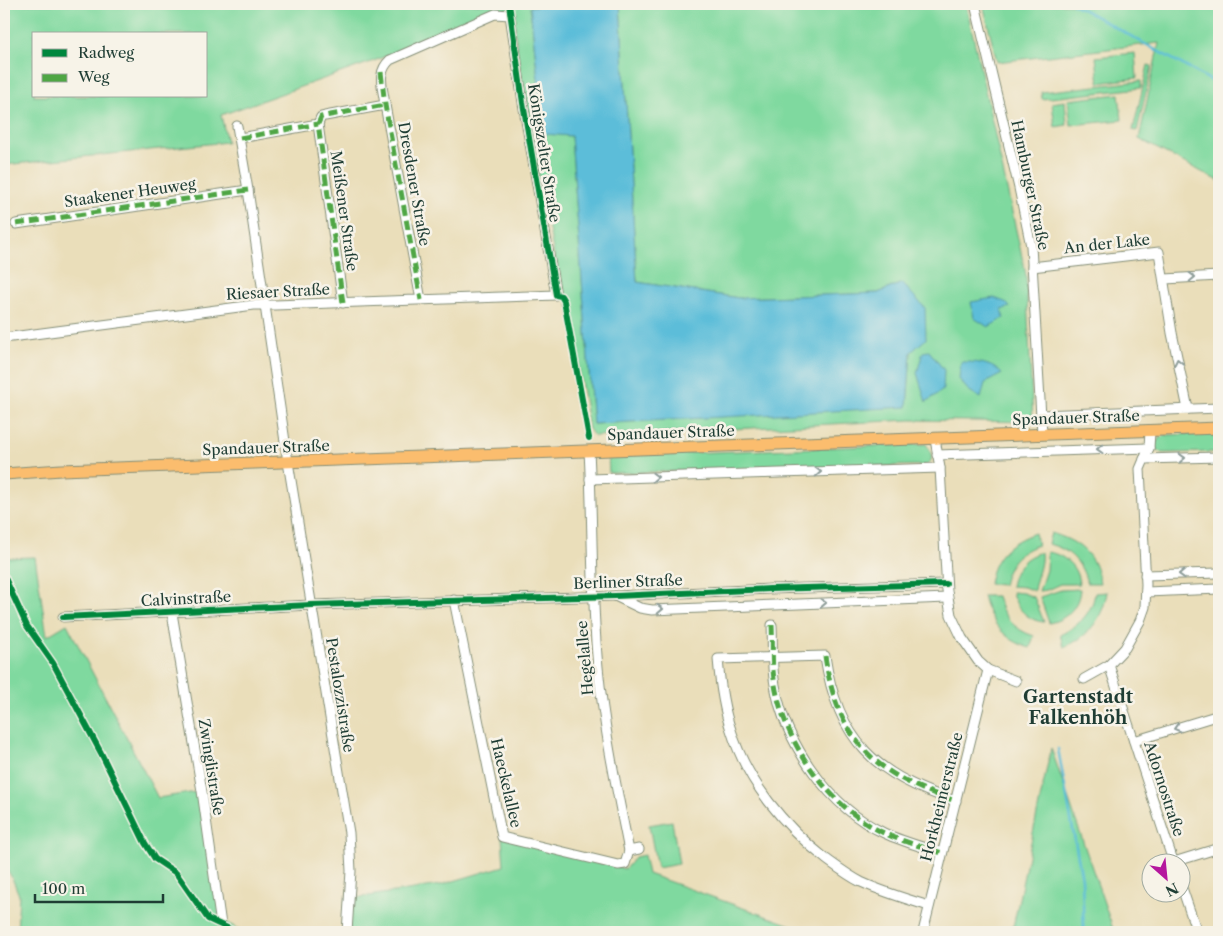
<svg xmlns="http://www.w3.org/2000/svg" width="1223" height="936" font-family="'Libre Caslon Text',serif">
<rect width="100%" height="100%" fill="#f7f3e8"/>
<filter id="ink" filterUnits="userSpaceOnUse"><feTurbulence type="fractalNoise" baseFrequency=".02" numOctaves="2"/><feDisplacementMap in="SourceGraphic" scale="10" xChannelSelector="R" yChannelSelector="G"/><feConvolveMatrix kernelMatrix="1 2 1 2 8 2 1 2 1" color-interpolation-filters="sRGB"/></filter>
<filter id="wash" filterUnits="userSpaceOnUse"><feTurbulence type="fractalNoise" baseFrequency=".0096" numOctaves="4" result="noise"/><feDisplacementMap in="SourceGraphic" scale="20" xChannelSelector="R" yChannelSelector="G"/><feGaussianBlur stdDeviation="1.12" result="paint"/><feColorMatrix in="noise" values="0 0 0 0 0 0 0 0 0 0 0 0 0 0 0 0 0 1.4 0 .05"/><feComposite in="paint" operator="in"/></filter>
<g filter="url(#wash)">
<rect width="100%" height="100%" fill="#eadeba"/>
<g fill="#7fd99f" stroke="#4f8b6a" fill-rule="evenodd">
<path d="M4 4H547L530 7 544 133 571 136 593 424 907 406 911 352 902 283 878 293 739 298 637 282 620 4H966L1026 275 1033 422 910 420 594 436 589 429 568 303 560 287 525 102 511 8 496 11 374 61 221 115 227 142 4 165ZM34 34H206V96H34Z"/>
<polygon points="983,4 1219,4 1219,181 1139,139 1159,43 997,62"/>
<polygon points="1135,53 1137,78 1099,83 1096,57"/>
<polygon points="1148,65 1152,66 1137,131 1133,130"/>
<polygon points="1141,81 1141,88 1042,99 1041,92"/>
<polygon points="1119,94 1122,120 1071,125 1068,100"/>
<polygon points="1065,101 1067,125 1055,127 1052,103"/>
<polygon points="1219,433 1219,452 1163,453 1156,449 1155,445 1159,438 1166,435"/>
<path d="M926 444C931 452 935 459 927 465L609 473 608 456Z"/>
<path d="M1035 533 1038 545C1017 552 1008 564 1003 585L989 584C993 556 1009 542 1035 533Z"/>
<path d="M1051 533C1078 541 1095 553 1100 583H1087C1082 563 1070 549 1048 544Z"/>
<path d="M1041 552C1043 566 1035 578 1034 591L1024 587 1011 586C1014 568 1024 557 1041 552Z"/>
<path d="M1047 552C1064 554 1078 567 1079 584H1060L1047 590 1039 591 1046 570Z"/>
<polygon points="35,557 47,636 67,624 158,798 202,791 216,888 226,922 244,932 17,932 19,895 12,878 4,864 4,558"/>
<path d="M1080 589C1079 607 1066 620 1049 623L1040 597 1061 590Z"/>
<path d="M1012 592 1023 593 1034 597 1044 622C1028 621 1015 607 1012 592Z"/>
<path d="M1107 592C1103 618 1089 637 1064 647L1060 635C1078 626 1092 614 1095 593Z"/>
<path d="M983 596H997C1002 615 1014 630 1034 636L1030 648C1004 640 990 622 983 596Z"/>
<polygon points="1051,748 1114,932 1012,932"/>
<polygon points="672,821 679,864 657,868 649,825"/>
<polygon points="502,837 625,869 635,857 644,855 648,874 810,932 347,932 349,899 440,885 504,866"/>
</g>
<g fill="#5bbdd9" stroke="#3d7d86">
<polygon points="547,4 620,4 637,282 739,298 878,293 902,283 925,308 926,339 911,352 907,407 593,424 571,136 544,134 530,7"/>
<polygon points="994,298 1005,302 1010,307 1002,310 1004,318 988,327 974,318 971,302"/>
<polygon points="929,351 944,370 943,390 926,402 917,373 923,352"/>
<path d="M961 362C977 362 990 362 1002 374L985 383 981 398 968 390 959 379Z"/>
</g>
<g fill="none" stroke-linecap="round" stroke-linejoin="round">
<g stroke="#5bbdd9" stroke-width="2.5">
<polyline points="1073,4 1219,85"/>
<polyline points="1058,749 1082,879 1084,932"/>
</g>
</g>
</g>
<g filter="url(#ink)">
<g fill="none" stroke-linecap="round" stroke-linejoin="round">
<defs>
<g id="minor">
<polyline points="975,4 1019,188 1031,246 1042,434"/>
<polyline points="237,126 248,190 288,462 349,833 351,871 347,932"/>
<polyline points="240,138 318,124"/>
<polyline points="16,224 248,190"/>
<polyline points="1032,267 1159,252 1172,333 1188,409"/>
<polyline points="1165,279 1219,276"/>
<polyline points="343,303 318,124 321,117 325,116 385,105"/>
<path d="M4 338 254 305H275L556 295 523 103 510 15 495 14 390 60C376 73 383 87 385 105L421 300"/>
<polyline points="1041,415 1219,408"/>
<polyline points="935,439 940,468 947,591 951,615 962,638 978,661 988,670 1016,681"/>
<path d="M589 451C593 523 591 595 598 667 604 729 617 790 629 851L639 849"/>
<polyline points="937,455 1149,448"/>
<polyline points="1144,459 1219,457"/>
<polyline points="590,479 940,468"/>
<polyline points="1145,575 1219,573"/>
<polyline points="1146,592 1219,589"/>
<polyline points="615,596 640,608 652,610 947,598"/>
<polyline points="454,600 502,837 618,865 625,864 629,851"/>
<polyline points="172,613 202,791 221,925"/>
<polyline points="63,617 311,605 615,596 770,589 946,584"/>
<path d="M772 625C773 645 771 665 775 685 785 744 830 808 884 833 903 842 923 847 942 853"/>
<polyline points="1109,665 1174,864"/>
<polyline points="1084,679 1109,665 1125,648 1140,621 1145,607 1146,584 1140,469 1149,448 1150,431"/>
<polyline points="1134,741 1219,715"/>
<polyline points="1174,862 1219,848"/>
<polyline points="1180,882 1197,932"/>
<path d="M929 906C906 899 883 892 861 882 849 876 837 867 826 859 784 826 747 782 731 730 723 707 720 683 718 659L825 656C837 740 877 777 956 801"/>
<polyline points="923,932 988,670"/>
</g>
<polyline id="major" points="4,474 61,470 1219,428"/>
</defs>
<use href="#minor" stroke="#848e77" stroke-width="11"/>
<use href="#major" stroke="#848e77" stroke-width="13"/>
<use href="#minor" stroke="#fff" stroke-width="9"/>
<use href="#major" stroke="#fbbd6e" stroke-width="11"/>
<g stroke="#4fa644" stroke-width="5" stroke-dasharray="10 5" stroke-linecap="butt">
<polyline points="381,72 385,105 421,300"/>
<polyline points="240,138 318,124"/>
<polyline points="16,224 248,190"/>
<polyline points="343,303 318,124 321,117 325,116 385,105"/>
<path d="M772 625C773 645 771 665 775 685 785 744 830 808 884 833 903 842 923 847 942 853"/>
<path d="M825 656C837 740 877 777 956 801"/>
</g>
<defs>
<g id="cycleway">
<polyline points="509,4 523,103 556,295 561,296 564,301 589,438"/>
<polyline points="4,576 27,626 53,663 101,753 145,843 155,859 176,873 208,919 236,932"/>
<polyline points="63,617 311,605 615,596 770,589 946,584"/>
</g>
</defs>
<use href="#cycleway" stroke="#f7f3e8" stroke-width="9"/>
<use href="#cycleway" stroke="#00873e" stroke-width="6"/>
</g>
<defs><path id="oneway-chevron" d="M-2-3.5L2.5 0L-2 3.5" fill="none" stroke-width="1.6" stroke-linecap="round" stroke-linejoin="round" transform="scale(1.25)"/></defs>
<g stroke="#8f9e9a">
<use href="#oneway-chevron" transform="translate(1192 277) rotate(-2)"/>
<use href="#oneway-chevron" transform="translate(1178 362) rotate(-102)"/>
<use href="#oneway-chevron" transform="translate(1100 449) rotate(178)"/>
<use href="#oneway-chevron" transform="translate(1182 458) rotate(-2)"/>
<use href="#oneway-chevron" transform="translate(818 472) rotate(-2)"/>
<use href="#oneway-chevron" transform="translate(655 477) rotate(-2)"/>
<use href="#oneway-chevron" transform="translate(1182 574) rotate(178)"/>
<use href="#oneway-chevron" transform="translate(823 603) rotate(-2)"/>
<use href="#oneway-chevron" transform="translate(660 609) rotate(-2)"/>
<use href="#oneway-chevron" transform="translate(1177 728) rotate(163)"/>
</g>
</g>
<g text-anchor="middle" stroke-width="5" stroke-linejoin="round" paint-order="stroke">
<g font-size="15" fill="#1f3d34" stroke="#f7f3e8">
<text transform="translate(544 153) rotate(81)" y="5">Königszelter Straße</text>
<text transform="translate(414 184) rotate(80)" y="5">Dresdener Straße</text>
<text transform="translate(1030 185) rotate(78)" y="5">Hamburger Straße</text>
<text transform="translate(130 193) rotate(-8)" y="5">Staakener Heuweg</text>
<text transform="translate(344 211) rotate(82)" y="5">Meißener Straße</text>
<text transform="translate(1107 244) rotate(-6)" y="5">An der Lake</text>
<text transform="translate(278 292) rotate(-3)" y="5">Riesaer Straße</text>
<text transform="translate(1076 418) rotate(-2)" y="5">Spandauer Straße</text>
<text transform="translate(671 433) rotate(-2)" y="5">Spandauer Straße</text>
<text transform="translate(266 448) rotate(-2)" y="5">Spandauer Straße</text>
<text transform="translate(628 582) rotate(-2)" y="5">Berliner Straße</text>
<text transform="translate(186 599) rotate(-3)" y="5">Calvinstraße</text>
<text transform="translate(585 658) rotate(-95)" y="5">Hegelallee</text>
<text transform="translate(340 695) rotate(81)" y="5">Pestalozzistraße</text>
<text transform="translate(211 767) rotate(81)" y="5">Zwinglistraße</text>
<text transform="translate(506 783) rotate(77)" y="5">Haeckelallee</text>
<text transform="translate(1164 789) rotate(72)" y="5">Adornostraße</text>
<text transform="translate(942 797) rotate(-76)" y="5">Horkheimerstraße</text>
</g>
<g font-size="18" font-weight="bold" fill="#1f3d34" stroke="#f7f3e8">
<text x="1078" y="703">Gartenstadt<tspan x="1078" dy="21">Falkenhöh</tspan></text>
</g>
</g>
<rect width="1223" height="936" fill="none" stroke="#f7f3e8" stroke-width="20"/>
<rect x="32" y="32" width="175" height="65" fill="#f7f3e8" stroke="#a1aaa0"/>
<rect x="42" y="49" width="25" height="8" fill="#00873e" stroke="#a1aaa0"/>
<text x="78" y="58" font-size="15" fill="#1f3d34">Radweg</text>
<rect x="42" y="74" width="25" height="8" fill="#4fa644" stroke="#a1aaa0"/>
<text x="78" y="82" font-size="15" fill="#1f3d34">Weg</text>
<g transform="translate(1166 878) rotate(153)"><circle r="24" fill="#f7f3e8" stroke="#a1aaa0"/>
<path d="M0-4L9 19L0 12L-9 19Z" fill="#b5179e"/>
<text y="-8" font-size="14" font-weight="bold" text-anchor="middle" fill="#1f3d34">N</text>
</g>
<path d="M35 894v8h128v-8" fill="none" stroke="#1f3d34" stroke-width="2.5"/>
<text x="42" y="894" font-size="15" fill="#1f3d34" stroke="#f7f3e8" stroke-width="4" paint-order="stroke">100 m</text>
</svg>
